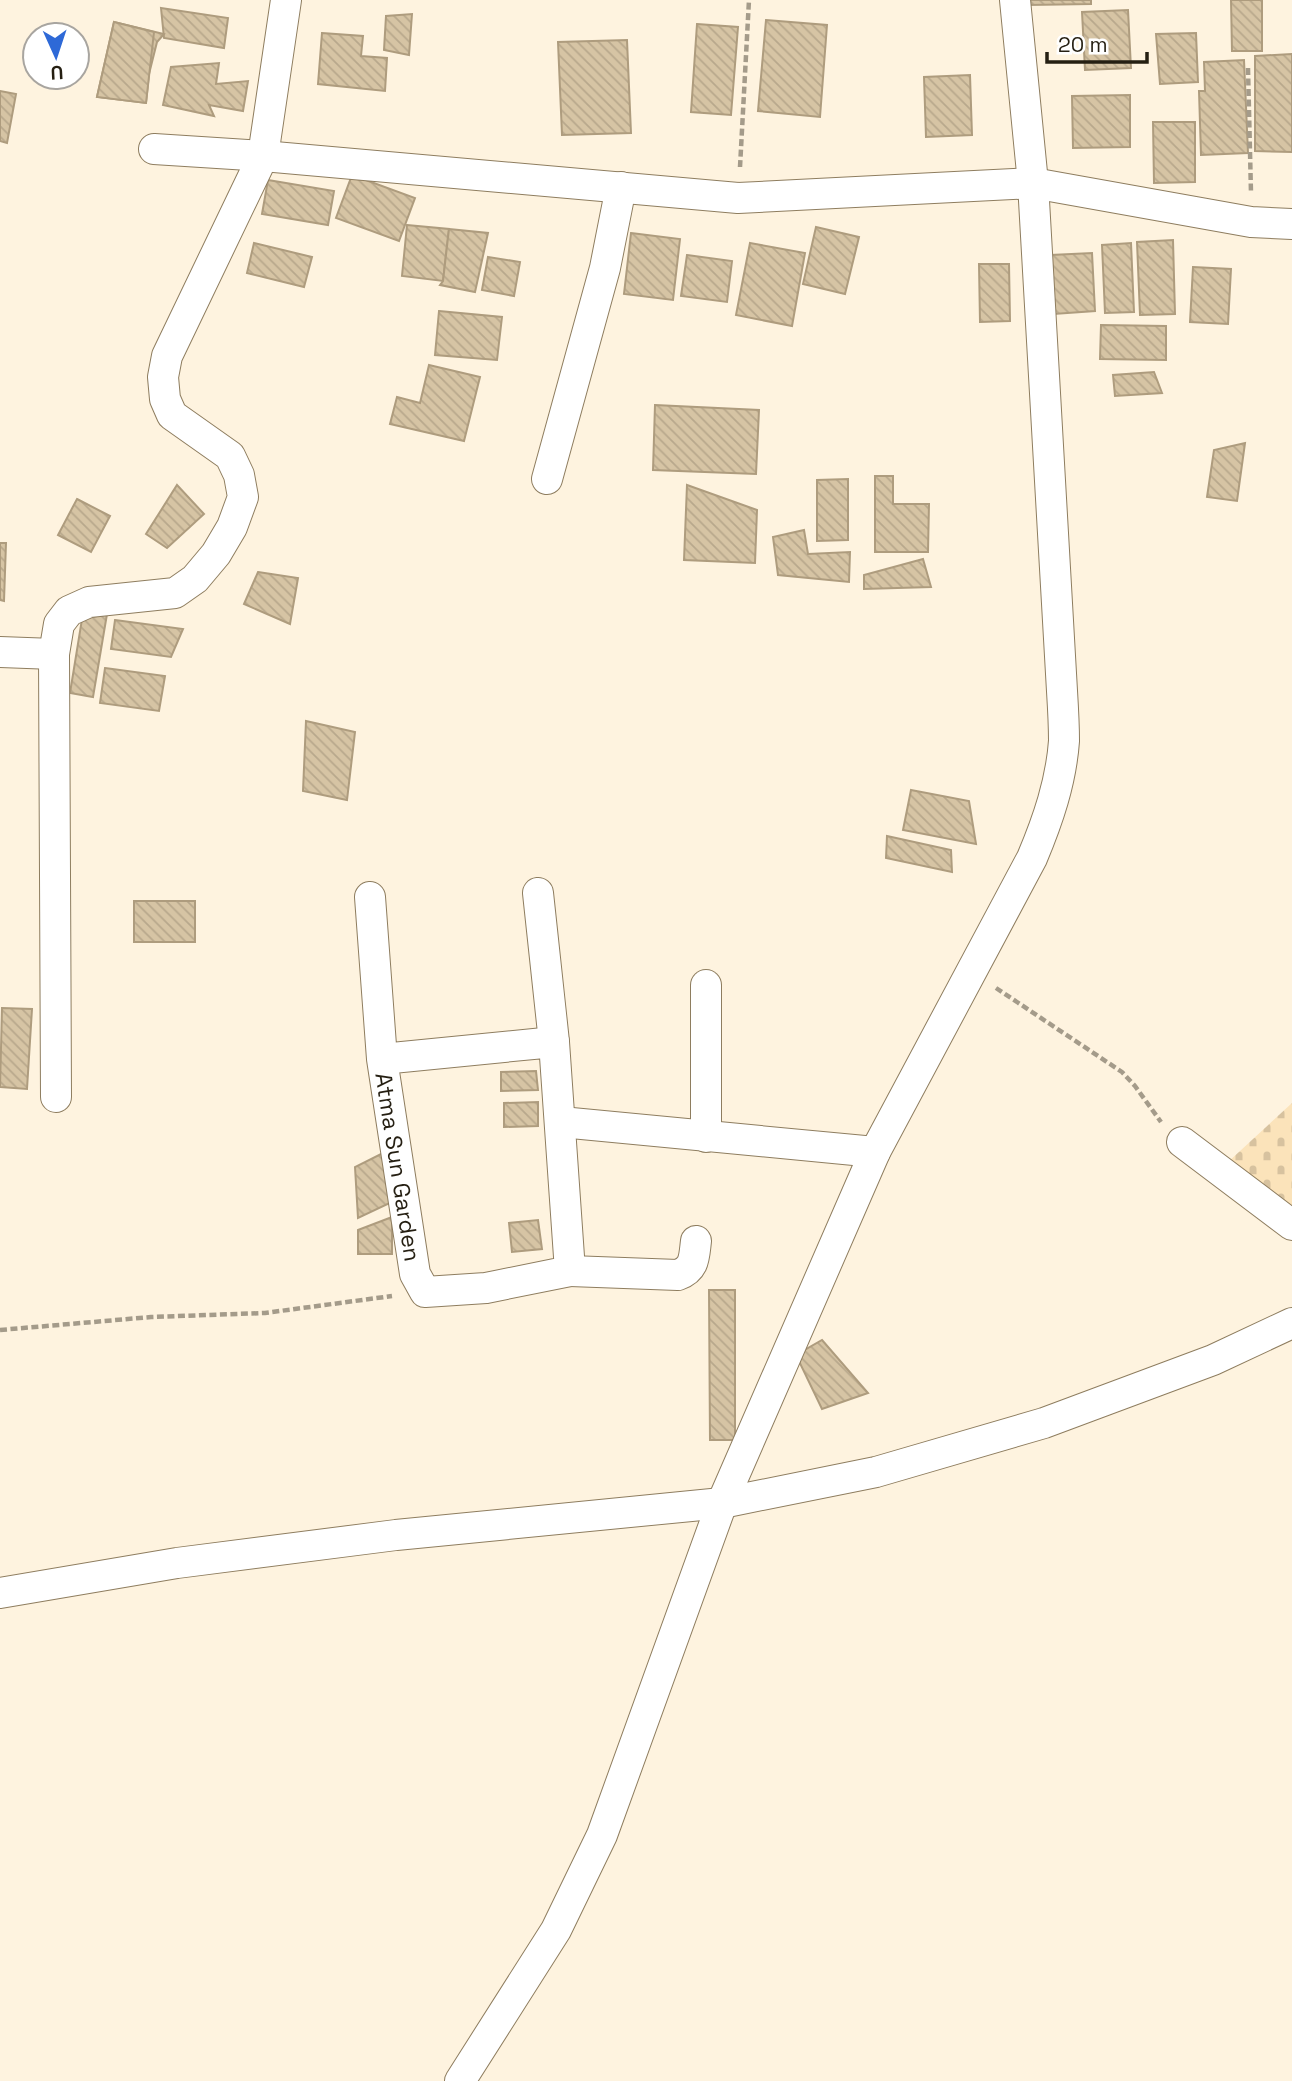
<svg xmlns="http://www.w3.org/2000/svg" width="1292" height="2081" font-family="'Space Grotesk',sans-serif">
<defs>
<pattern id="cemetery-stones" width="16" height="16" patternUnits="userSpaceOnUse" patternTransform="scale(1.75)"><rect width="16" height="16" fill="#fbe3ba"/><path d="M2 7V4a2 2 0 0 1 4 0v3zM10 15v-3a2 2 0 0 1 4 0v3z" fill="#d7c29f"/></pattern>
<pattern id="building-back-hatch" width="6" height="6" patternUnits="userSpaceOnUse" patternTransform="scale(1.75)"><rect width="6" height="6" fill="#d6c4a4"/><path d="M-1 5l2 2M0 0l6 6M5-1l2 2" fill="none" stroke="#b8a88c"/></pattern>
</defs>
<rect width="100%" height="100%" fill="#fef3df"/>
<polygon fill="url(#cemetery-stones)" points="1292,1103 1292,1210 1227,1163"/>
<g fill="url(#building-back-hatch)" stroke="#ae9c7e" stroke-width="2">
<polygon points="1029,0 1091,0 1091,4 1029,5"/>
<polygon points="1231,0 1262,0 1262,51 1232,51"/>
<polygon points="161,8 228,18 224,48 164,38"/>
<polygon points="1128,10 1131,68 1085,70 1082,12"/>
<polygon points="412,14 409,55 384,50 386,16"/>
<polygon points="766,20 827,25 820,117 758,111"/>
<polygon points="114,22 164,34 157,42 149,74 146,103 97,97"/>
<polygon points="114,22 154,32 146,103 97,97"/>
<polygon points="697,24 738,27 731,115 691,112"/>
<polygon points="322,33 363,36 361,56 387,58 385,91 318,84"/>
<polygon points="1196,33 1198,82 1160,84 1156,34"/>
<polygon points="627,40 631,133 562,135 558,42"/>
<polygon points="1292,54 1292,152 1255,151 1255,56"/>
<polygon points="1244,60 1248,153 1201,155 1199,91 1205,91 1204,62"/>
<polygon points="219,63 216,84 248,81 243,111 209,105 214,116 163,105 171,67"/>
<polygon points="970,75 972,135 926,137 924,77"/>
<polygon points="0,91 16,94 7,143 0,141"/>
<polygon points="1130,95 1130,147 1073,148 1072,96"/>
<polygon points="1153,122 1195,122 1195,182 1154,183"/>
<polygon points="352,175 415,198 399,241 336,218"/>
<polygon points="268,180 334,191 328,225 262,214"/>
<polygon points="407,225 449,229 443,281 402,276"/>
<polygon points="816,227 859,237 845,294 803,284"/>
<polygon points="449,229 488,233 475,292 440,285 443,281"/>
<polygon points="631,233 680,239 673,300 624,294"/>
<polygon points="1173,240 1175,314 1140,315 1137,242"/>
<polygon points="254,243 312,257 304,287 247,273"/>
<polygon points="750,243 805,253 792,326 736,315"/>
<polygon points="1131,243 1134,312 1105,313 1102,245"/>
<polygon points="1092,253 1095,311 1054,314 1051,255"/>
<polygon points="687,255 732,261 727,302 681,296"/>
<polygon points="488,257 520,262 514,296 482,290"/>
<polygon points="979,264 1009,264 1010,321 980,322"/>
<polygon points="1193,267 1231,269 1228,324 1190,322"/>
<polygon points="439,311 502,317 497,360 435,355"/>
<polygon points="1101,325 1166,326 1166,360 1100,359"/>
<polygon points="429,365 480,377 464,441 390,424 397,397 420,403"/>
<polygon points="1154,372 1162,393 1115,396 1113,375"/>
<polygon points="655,405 759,410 756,474 653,470"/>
<polygon points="1245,443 1237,501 1207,497 1214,450"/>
<polygon points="875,476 893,476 893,504 929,504 928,552 875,552"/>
<polygon points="848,479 848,540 817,541 817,480"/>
<polygon points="177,485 204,514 167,548 146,534"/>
<polygon points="687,485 757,510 755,563 684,560"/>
<polygon points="77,499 110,516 91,552 58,535"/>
<polygon points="804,530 808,554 850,552 849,582 778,575 773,537"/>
<polygon points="0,543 6,543 4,601 0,600"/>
<polygon points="923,559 931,587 864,589 864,575"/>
<polygon points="258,572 298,578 290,624 244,604"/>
<polygon points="107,614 93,697 70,693 82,619"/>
<polygon points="115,620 183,629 171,657 111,649"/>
<polygon points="105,668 165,676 159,711 100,703"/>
<polygon points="306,721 355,732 347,800 303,791"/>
<polygon points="911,790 969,801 976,844 903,830"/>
<polygon points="887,836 951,850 952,872 886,858"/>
<rect x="134" y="901" width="61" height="41"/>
<polygon points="2,1008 32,1009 27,1089 0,1087"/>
<polygon points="536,1071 538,1090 501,1091 501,1072"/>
<polygon points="538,1102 538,1126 504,1127 504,1103"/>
<polygon points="383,1153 392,1202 358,1218 355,1167"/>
<polygon points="392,1217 392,1254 358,1254 358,1230"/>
<polygon points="538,1220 542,1249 512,1252 509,1223"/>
<polygon points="709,1290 735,1290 735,1440 710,1440"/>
<polygon points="822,1340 868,1393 822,1409 796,1355"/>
</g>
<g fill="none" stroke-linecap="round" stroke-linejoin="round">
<defs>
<g id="street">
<polyline points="154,149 263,156 738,198 1033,183 1251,222 1292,224"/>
<polyline points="547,479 605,268 621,187"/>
<polyline points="0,652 54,654"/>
<polyline points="538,893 554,1042"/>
<polyline points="370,897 382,1059 554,1042 570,1271 486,1288 425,1292 415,1274 382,1059"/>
<polyline points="706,985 706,1137"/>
<polyline points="56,1097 54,654 59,624 69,611 89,602 175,593 195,579 216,554 232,527 243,497 239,475 230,456 172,415 165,399 163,377 167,356 263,156 286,0"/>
<polyline points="561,1122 875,1152"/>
<polyline points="1182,1142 1292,1225"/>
<path d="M570 1271 678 1275C695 1269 694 1257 696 1241"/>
<polyline points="0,1593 177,1563 396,1535 722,1503 876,1472 1044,1423 1213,1360 1292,1323"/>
<path d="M460 2081 556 1930 602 1835 722 1503 875 1152 1032 858C1048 820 1061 782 1064 741 1064 724 1063 707 1062 691L1033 183 1015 0"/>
</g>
</defs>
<use href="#street" stroke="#8e7d5f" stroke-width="32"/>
<g stroke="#a49b8a" stroke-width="4.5" stroke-dasharray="7 3.5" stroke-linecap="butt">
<polyline points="1248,68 1251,193"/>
<polyline points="740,167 749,0"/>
<polyline points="996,988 1122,1072 1135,1086 1161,1122"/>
<polyline points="0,1330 151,1317 265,1313 392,1296"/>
</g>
<use href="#street" stroke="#fff" stroke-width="30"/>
</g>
<g text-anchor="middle" stroke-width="6" stroke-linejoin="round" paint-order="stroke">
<g font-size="23" fill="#251f12" stroke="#fff">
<text transform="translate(398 1167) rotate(81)" y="8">Atma Sun Garden</text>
</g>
</g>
<g transform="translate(56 56) rotate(177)"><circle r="33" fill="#ffffff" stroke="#a8a5a0" stroke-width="2"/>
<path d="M0-5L12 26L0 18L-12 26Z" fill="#2e69d7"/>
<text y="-10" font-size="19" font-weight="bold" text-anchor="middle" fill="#251f12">U</text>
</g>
<path d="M1047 52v10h100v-10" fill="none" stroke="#251f12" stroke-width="3.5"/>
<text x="1058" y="52" font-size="21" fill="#251f12" stroke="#ffffff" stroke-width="5" paint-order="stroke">20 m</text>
</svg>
